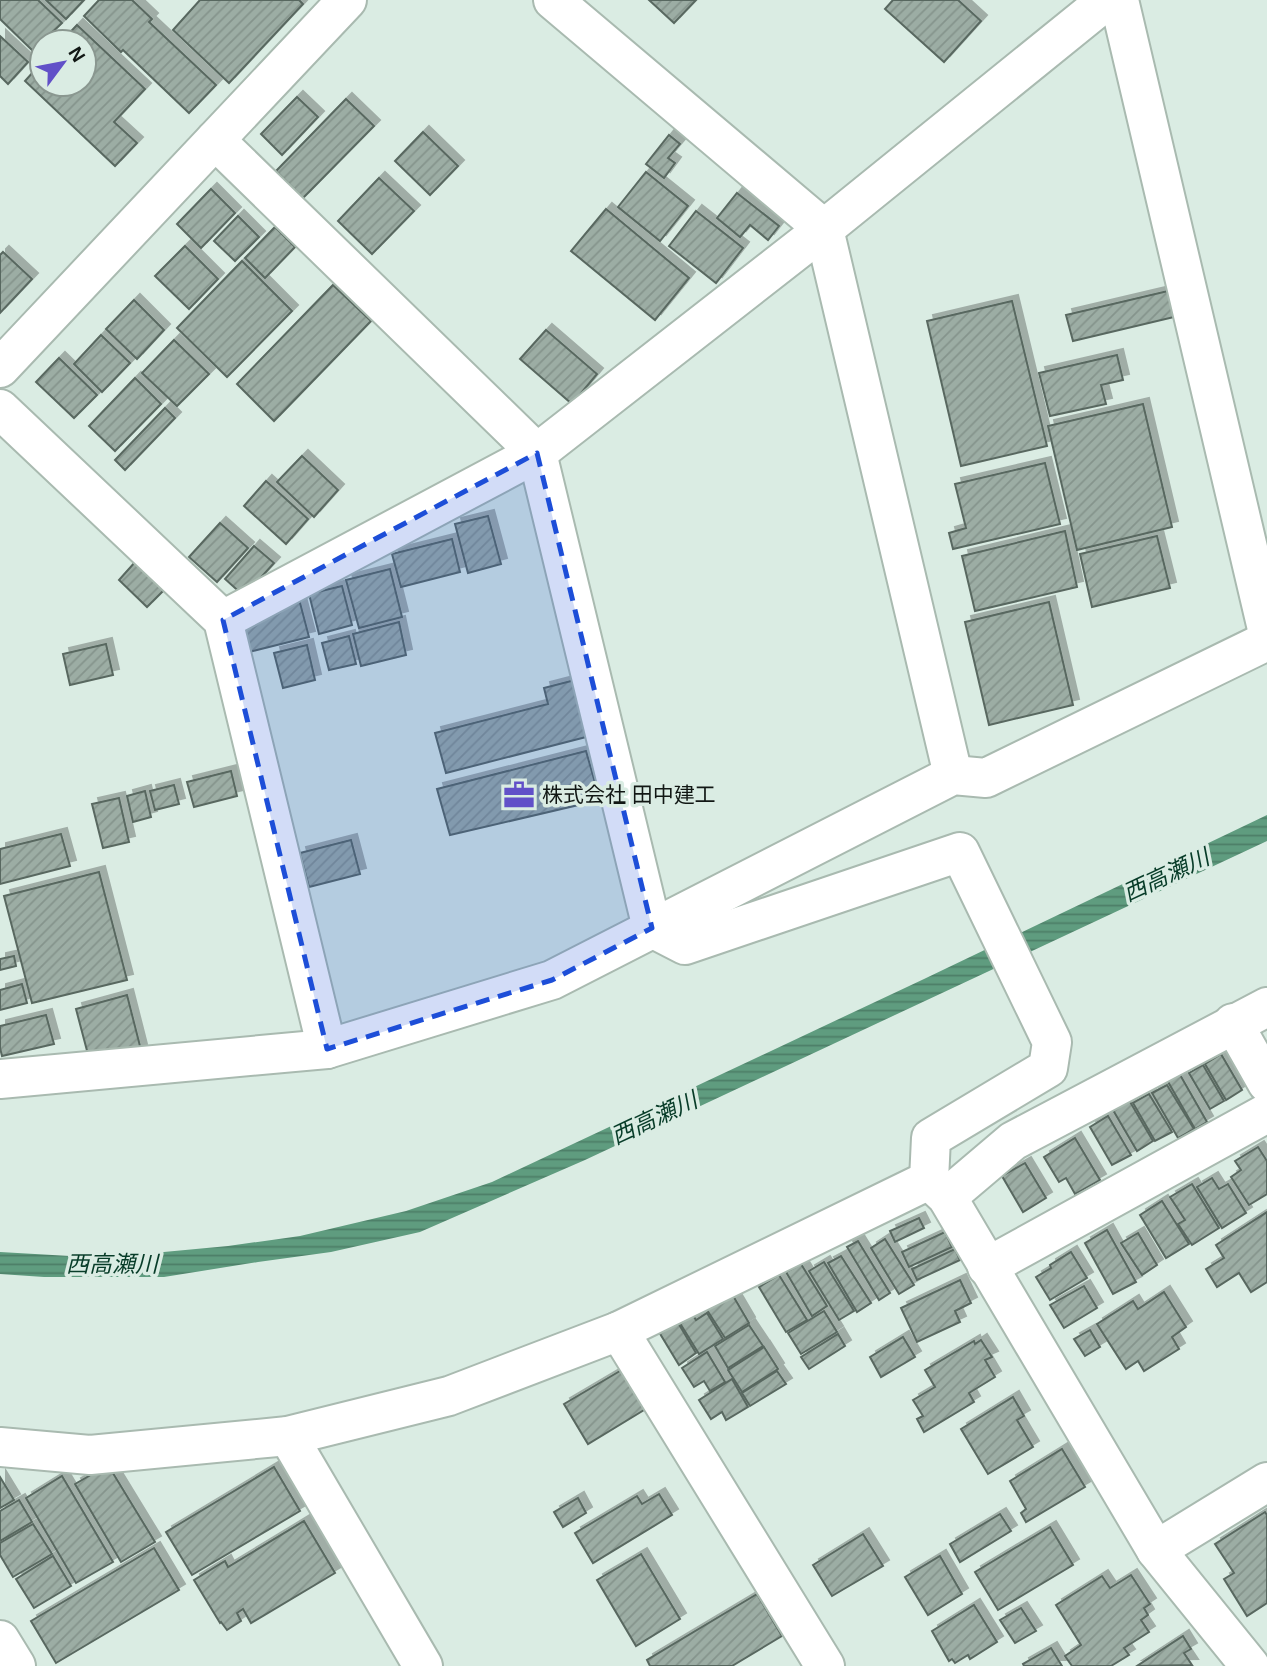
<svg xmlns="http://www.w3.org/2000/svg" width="1267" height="1666" font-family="Arial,'Noto Sans JP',sans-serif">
<defs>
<pattern id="water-rules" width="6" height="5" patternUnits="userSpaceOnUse" patternTransform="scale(1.75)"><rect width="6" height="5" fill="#5f9c7f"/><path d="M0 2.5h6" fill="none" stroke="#4d7e67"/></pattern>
<pattern id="building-hatch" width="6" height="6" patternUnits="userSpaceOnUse" patternTransform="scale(1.75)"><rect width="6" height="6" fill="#9cada4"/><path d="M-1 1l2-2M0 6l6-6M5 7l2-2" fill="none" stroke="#85948c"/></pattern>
<filter id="shadow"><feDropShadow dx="6" dy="-6" stdDeviation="0" flood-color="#0004"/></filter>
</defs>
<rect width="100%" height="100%" fill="#daece3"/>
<polygon fill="url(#water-rules)" points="1267,815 1267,841 585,1160 420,1232 331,1252 258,1262 164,1277 44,1277 0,1274 0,1252 70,1256 121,1256 228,1246 300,1236 406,1211 492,1182 924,979"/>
<g fill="url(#building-hatch)" stroke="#596860" stroke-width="2" filter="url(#shadow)">
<polygon points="0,0 38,0 62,23 42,42 34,52 0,19"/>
<polygon points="46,0 84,0 66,19"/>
<polygon points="99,0 132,0 152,19 149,22 216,85 189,113 123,50 121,52 84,16"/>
<polygon points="200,0 299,0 303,4 229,83 173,30"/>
<polygon points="649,0 696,0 674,23"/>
<polygon points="893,0 958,0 981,21 944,62 885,9"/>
<polygon points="77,25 145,89 114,122 137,143 115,166 25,81 42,62 42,84 84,84 84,42 61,42"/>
<polygon points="0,36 28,62 8,84 0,76"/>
<polygon points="297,97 318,117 282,155 261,134"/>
<polygon points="346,99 374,126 303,198 276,171"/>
<polygon points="423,132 458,166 430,195 395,161"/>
<polygon points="669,135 680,144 668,158 675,163 664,178 646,164"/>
<polygon points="646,172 688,206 660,241 618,207"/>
<polygon points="379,178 414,211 372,254 338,221"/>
<polygon points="211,189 235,213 201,248 177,224"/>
<polygon points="737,193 779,226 768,240 750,225 740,237 717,218"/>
<polygon points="606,209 689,278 655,320 571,251"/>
<polygon points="696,211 743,248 716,283 669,246"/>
<polygon points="238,216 259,237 235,261 214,241"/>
<polygon points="275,227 295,247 265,278 245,258"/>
<polygon points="185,246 218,279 189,309 155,276"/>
<polygon points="3,252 32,279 0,313 0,255"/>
<polygon points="242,261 292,311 227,377 177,328"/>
<polygon points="333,285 371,321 274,421 237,384"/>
<polygon points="1168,291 1174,317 1073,341 1066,315"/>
<polygon points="134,300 164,330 137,359 106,329"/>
<polygon points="1012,301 1047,446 961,466 927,321"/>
<polygon points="546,330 597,374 572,404 520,359"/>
<polygon points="101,335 130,363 102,392 74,364"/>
<polygon points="174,340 209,374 177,406 142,373"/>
<polygon points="1117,355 1123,380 1101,385 1106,404 1050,416 1039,373"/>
<polygon points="59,358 97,395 74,418 36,382"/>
<polygon points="135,378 161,404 115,451 89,426"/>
<polygon points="1143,404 1172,527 1077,550 1048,426"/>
<polygon points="165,408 175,418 125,470 115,460"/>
<polygon points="302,456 338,490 314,517 277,482"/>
<polygon points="1045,463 1060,524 953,549 949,533 966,528 955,484"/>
<polygon points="266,481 308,519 286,544 244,506"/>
<polygon points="488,516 501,564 468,573 455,524"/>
<polygon points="220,523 248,548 217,582 189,557"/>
<polygon points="1065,531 1077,587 975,611 962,556"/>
<polygon points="1157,536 1170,588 1092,607 1080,554"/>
<polygon points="452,539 460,572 401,587 392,554"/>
<polygon points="254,546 274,563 244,596 225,579"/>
<polygon points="136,561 166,588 147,607 119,580"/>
<polygon points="390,569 402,617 359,628 346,580"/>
<polygon points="342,586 352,625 319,634 309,594"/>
<polygon points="299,599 309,637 249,652 242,625"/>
<polygon points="1049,602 1073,705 989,725 965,622"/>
<polygon points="399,622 406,655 361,666 353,634"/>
<polygon points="349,636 356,664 329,670 322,643"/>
<polygon points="106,644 113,675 70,685 63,654"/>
<polygon points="307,645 315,680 283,688 274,653"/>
<polygon points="575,680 590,736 446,773 435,733 548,704 544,688"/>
<polygon points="586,751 600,800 450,835 437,789"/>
<polygon points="231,771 237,796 194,807 187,782"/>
<polygon points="174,785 179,804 155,810 150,791"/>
<polygon points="145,791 151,817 133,822 127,796"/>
<polygon points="119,798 129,842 103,848 92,804"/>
<polygon points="61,834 70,866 0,884 0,849"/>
<polygon points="351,840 360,874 309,887 300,853"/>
<polygon points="99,872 127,980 32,1003 4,896"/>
<polygon points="14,956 16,966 0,970 0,959"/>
<polygon points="22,984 27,1003 0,1010 0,990"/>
<polygon points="127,995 141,1050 90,1062 76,1009"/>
<polygon points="46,1015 54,1044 2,1056 0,1048 0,1026"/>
<polygon points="1221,1054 1242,1090 1226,1100 1205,1064"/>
<polygon points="1203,1065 1224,1101 1210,1109 1189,1073"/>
<polygon points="1179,1073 1207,1122 1195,1129 1167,1080"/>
<polygon points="1167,1085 1194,1129 1178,1138 1152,1093"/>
<polygon points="1149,1094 1172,1132 1155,1141 1133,1103"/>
<polygon points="1129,1100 1153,1141 1137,1151 1113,1110"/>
<polygon points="1108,1116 1131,1155 1112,1165 1090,1127"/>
<polygon points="1075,1138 1100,1180 1075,1194 1066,1178 1059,1182 1044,1157"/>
<polygon points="1258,1147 1267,1161 1267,1194 1249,1205 1231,1177 1241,1170 1235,1161"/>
<polygon points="1025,1163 1046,1198 1023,1212 1002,1176"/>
<polygon points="1212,1178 1219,1189 1228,1184 1246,1213 1222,1228 1197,1187"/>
<polygon points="1192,1184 1219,1228 1192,1245 1178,1224 1185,1220 1170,1197"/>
<polygon points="1162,1201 1189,1244 1166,1258 1140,1215"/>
<polygon points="1267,1212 1267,1282 1251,1292 1239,1273 1217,1287 1206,1269 1224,1258 1216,1245"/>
<polygon points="919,1218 924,1228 895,1242 890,1231"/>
<polygon points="1107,1230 1136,1282 1113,1294 1085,1243"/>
<polygon points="945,1232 952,1247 909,1267 902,1252"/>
<polygon points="1138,1233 1157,1265 1142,1275 1121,1243"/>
<polygon points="885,1239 914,1285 899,1294 871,1248"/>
<polygon points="858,1241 890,1293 879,1300 847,1247"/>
<polygon points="955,1249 960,1260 917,1280 912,1269"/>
<polygon points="1071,1252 1087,1278 1050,1300 1036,1277 1051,1268 1050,1265"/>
<polygon points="841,1256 871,1303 857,1312 828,1263"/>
<polygon points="824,1262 854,1311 839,1320 809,1271"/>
<polygon points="801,1264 827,1306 812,1316 786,1272"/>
<polygon points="779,1275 807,1320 786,1332 759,1287"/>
<polygon points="960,1280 971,1303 955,1311 960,1322 917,1342 901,1308"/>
<polygon points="1084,1286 1097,1308 1064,1328 1050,1305"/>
<polygon points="1164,1292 1186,1327 1172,1337 1179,1349 1144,1371 1138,1361 1126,1369 1097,1324 1133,1301 1138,1309"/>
<polygon points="732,1294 749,1323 725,1338 707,1310"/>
<polygon points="824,1311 837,1332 801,1354 788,1333"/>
<polygon points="691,1312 696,1320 707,1313 723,1339 699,1354 678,1320"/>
<polygon points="677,1321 696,1353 679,1365 659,1332"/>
<polygon points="749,1325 763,1346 728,1368 715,1346"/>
<polygon points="1090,1330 1100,1347 1085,1356 1074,1339"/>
<polygon points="838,1334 845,1346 809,1369 801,1357"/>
<polygon points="903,1337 915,1357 881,1377 870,1357"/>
<polygon points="981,1340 992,1357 985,1360 995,1377 969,1393 974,1402 924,1432 917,1419 923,1416 913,1400 935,1387 925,1370 974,1341 975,1344"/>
<polygon points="764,1347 778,1369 742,1392 728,1370"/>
<polygon points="707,1352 725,1382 710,1391 704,1381 694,1387 682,1368"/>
<polygon points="625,1368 649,1407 588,1444 564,1404"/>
<polygon points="777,1371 786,1384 750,1406 742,1393"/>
<polygon points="732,1379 748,1407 726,1420 722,1412 711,1419 699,1400"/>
<polygon points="1013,1397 1024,1416 1017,1420 1033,1447 988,1474 961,1429"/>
<polygon points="1062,1449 1085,1487 1026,1522 1021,1513 1026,1509 1010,1481"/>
<polygon points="108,1465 155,1542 121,1562 75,1484"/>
<polygon points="274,1467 300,1511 192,1575 166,1532"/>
<polygon points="62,1476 113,1562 76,1583 26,1498"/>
<polygon points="0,1477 14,1500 0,1508"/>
<polygon points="659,1494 672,1515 593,1563 575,1533 637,1496 642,1504"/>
<polygon points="578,1498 586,1513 563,1527 554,1512"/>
<polygon points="19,1500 32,1522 0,1541 0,1511"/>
<polygon points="1265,1512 1267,1515 1267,1603 1247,1616 1224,1579 1234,1573 1215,1544"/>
<polygon points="1000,1514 1011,1531 960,1562 950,1544"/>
<polygon points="304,1521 335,1573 251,1623 243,1609 237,1613 241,1621 227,1630 221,1622 220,1623 194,1580 225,1561 228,1567"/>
<polygon points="33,1524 52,1554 13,1577 0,1555 0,1543"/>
<polygon points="1050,1527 1073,1565 998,1610 975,1572"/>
<polygon points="863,1534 883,1566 832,1596 813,1565"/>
<polygon points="154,1548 179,1590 56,1663 31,1621"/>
<polygon points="641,1554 680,1619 636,1646 597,1580"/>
<polygon points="53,1556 71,1586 34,1608 16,1579"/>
<polygon points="940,1556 962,1594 928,1615 905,1577"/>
<polygon points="1131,1575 1150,1604 1144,1608 1148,1615 1141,1620 1149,1632 1124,1648 1129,1655 1111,1666 1072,1666 1065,1656 1081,1645 1056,1605 1102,1576 1110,1588"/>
<polygon points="757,1594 782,1636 732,1666 650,1666 647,1660"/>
<polygon points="974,1605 997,1642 970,1659 968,1655 955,1663 952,1659 949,1661 932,1631"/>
<polygon points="1021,1608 1036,1631 1015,1643 1000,1620"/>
<polygon points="1183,1636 1191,1649 1184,1653 1192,1665 1137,1666"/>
<polygon points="1051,1648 1062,1666 1024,1666 1023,1664"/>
</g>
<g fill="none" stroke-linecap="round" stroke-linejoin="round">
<defs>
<g id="minor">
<polyline points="553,0 824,229 953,775"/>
<polyline points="1119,0 1267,629"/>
<polyline points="0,368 347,0"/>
<polyline points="0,409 223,620 327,1049"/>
<polyline points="223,620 537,453 824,229 1107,0"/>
<polyline points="1233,1023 1267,1083"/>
<polyline points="0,1079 327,1049 552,980 953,775 986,778 1267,641"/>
<polyline points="929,1180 947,1197 1156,1550 1250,1666"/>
<polyline points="947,1197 1013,1141 1267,1007"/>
<polyline points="987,1267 1267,1113"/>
<polyline points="619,1331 825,1666"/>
<polyline points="288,1436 423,1666"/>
<polyline points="0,1447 90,1455 288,1436 449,1396 619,1331 929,1180 931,1138 1048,1068 1052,1042 960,852 685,945 652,928 537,453 215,140"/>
<polyline points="1156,1550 1267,1482"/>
<polyline points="0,1640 16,1666"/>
</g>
</defs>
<use href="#minor" stroke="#a9bab0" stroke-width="42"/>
<use href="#minor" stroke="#fff" stroke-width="38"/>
</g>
<path fill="#1d4ed8" fill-opacity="0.2" stroke="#1d4ed8" stroke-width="5" stroke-dasharray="14 9" stroke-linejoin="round" d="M537 453 652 928 552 980 327 1049 223 620Z"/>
<defs>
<symbol id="office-bare" viewBox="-9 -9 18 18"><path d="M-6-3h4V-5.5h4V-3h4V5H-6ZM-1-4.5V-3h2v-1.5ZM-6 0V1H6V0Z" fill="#6150c8" stroke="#daece3" stroke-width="2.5" paint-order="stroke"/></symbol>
</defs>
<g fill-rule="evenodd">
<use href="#office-bare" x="497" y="773" width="44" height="44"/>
</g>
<g text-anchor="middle" stroke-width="7" stroke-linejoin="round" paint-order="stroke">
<g font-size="21" fill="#111714" stroke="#daece3" text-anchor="start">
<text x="542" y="802">株式会社 田中建工</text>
</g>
<g font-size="23" font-style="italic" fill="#073c28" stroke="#daece3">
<text transform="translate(1166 875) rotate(-25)" y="8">西高瀬川</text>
<text transform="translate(654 1118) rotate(-25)" y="8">西高瀬川</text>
<text x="112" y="1272">西高瀬川</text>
</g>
</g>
<g transform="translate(63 63) rotate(58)"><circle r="33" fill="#daece3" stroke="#8a9790" stroke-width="2"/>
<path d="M0-5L12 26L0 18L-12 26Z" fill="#6150c8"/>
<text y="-10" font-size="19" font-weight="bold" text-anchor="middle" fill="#111714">N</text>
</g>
</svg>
